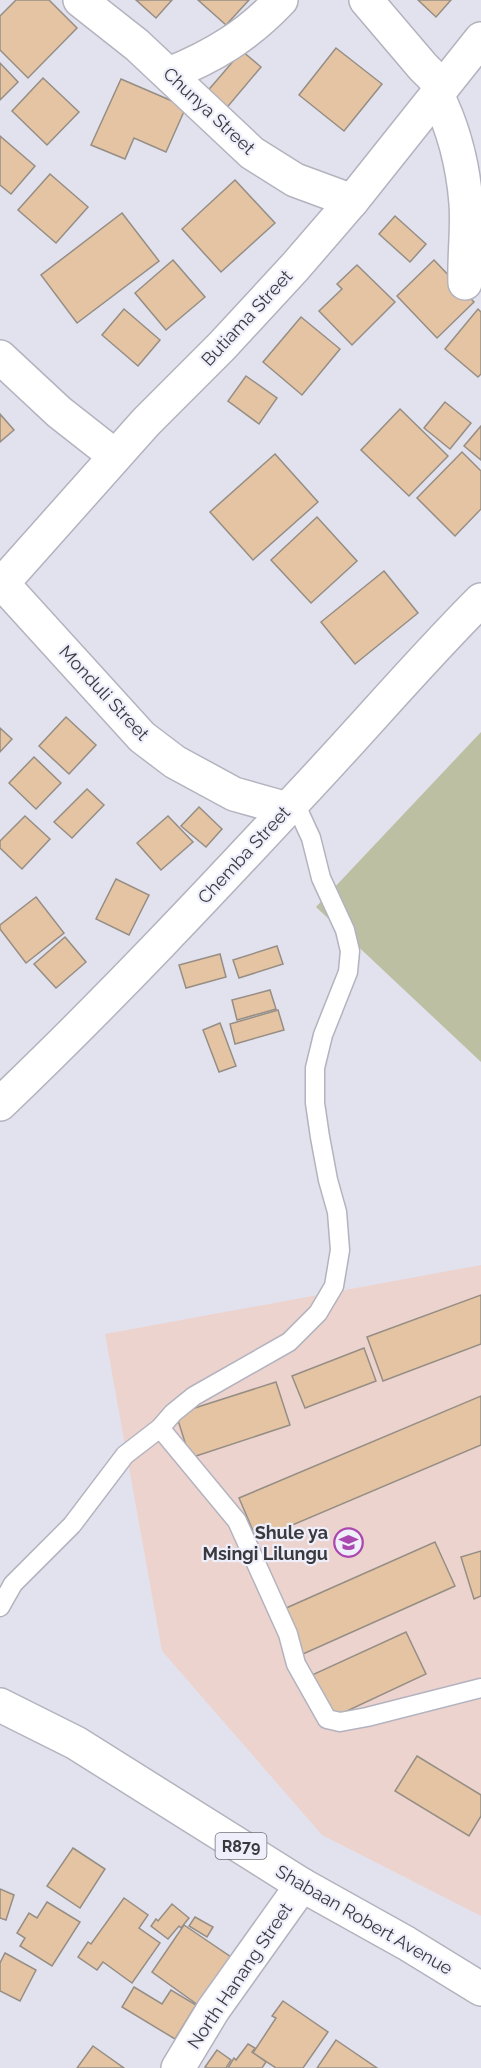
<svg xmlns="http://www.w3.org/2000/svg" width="481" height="2068" font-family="Raleway,sans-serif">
<rect width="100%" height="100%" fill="#e2e2ee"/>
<polygon fill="#edd3ce" points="481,1265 481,1916 322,1835 162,1651 105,1334"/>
<polygon fill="#bcbfa2" points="481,732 481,1062 316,907"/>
<g fill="#e4c4a3" stroke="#968e85" stroke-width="1.5">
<polygon points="16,0 49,0 77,28 28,78 0,50 0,16"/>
<polygon points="136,0 172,0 156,18"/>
<polygon points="198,0 249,0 226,25"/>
<polygon points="418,0 451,0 436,17"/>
<polygon points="336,48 382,84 344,131 299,95"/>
<polygon points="242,51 261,67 224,111 205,94"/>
<polygon points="0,63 18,82 0,100"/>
<polygon points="43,78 79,112 47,145 12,111"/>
<polygon points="121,79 186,107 166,152 134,138 125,159 91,145"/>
<polygon points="0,136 35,166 11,194 0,185"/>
<polygon points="50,174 88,207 56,243 18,210"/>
<polygon points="235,180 275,223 221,272 182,229"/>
<polygon points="122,213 159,261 77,323 41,275"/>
<polygon points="395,216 426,244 410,262 379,234"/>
<polygon points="173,260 205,297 166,330 135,293"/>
<polygon points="434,260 474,302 437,338 397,296"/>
<polygon points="357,265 395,302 352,345 319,311 342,289 337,284"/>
<polygon points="124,309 160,340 138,366 102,335"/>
<polygon points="478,309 481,312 481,374 478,377 445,349"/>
<polygon points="301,317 340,349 302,395 263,362"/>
<polygon points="246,376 277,398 259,424 228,401"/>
<polygon points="445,402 471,423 450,449 424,428"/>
<polygon points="400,409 448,456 409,496 361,450"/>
<polygon points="0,414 14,430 0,442"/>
<polygon points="481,426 481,460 464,446"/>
<polygon points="462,452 481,471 481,509 455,536 417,498"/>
<polygon points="275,454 318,502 253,560 210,512"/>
<polygon points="317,517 357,561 311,603 271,560"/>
<polygon points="384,571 418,613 355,664 321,622"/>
<polygon points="66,717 96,745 69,774 39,746"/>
<polygon points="0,728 12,739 0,752"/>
<polygon points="34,757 61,783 36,809 9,783"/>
<polygon points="87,789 104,805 72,838 54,822"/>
<polygon points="199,807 222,829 206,847 181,826"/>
<polygon points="25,816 50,839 22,869 0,848 0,841"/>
<polygon points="168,816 193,842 161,870 137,843"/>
<polygon points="116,879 149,895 129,935 96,919"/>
<polygon points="36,897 64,933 26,963 0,929 0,925"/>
<polygon points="65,937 86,962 56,988 34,964"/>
<polygon points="277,946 283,964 239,978 233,960"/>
<polygon points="220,954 226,977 186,988 179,965"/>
<polygon points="270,990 276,1009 237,1020 232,1000"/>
<polygon points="278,1010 284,1030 235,1044 230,1024"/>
<polygon points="220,1023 236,1066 219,1072 203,1030"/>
<polygon points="481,1295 481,1344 383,1381 367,1337"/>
<polygon points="364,1348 376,1381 305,1408 292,1376"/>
<polygon points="276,1382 290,1425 190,1458 176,1414"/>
<polygon points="481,1396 481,1445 257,1540 239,1498"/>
<polygon points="435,1542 455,1586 303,1654 284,1609"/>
<polygon points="481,1551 481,1596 474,1599 461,1557"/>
<polygon points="406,1632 426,1674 332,1718 312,1675"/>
<polygon points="417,1756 481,1795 481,1816 469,1836 395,1791"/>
<polygon points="73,1848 105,1869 80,1908 47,1886"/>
<polygon points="0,1889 14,1895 6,1920 0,1918"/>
<polygon points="124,1898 148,1915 139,1928 160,1943 132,1983 103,1962 97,1970 78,1957 88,1942 91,1944"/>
<polygon points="47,1902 80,1922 52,1966 20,1946 25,1938 17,1933 29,1913 37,1918"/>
<polygon points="172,1904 189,1918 181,1928 179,1926 168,1939 151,1926 156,1919 158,1921"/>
<polygon points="195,1917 213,1927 207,1937 189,1926"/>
<polygon points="184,1925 231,1957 198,2005 152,1972"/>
<polygon points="5,1953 36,1970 20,2001 0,1991 0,1963"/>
<polygon points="134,1987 162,2004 171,1990 196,2005 175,2039 122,2007"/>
<polygon points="283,2001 328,2032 303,2068 276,2068 253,2053 276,2018 272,2016"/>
<polygon points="336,2040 377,2068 317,2068"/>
<polygon points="248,2044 255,2048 252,2052 266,2062 262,2068 228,2068 234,2058 236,2060"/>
<polygon points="93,2046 124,2068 77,2068"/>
<polygon points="217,2050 231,2060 226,2068 207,2068 205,2067"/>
</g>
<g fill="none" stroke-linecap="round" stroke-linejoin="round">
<defs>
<g id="lane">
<polyline points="160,1428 237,1521 288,1634 296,1664 327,1719 340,1722 367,1717 481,1688"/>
<polyline points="0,1607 13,1584 72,1525 125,1455 160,1428 173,1413 194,1396 289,1342 318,1313 334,1286 340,1250 337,1212 328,1180 320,1137 315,1103 315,1068 323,1035 348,972 350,951 345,930 321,878 311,838 294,801"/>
</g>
<g id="street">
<polyline points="80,0 137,45 252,153 295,180 352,201"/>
<polyline points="366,0 423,67 443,87"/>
<path d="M169 74C214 56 248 35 281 0"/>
<path d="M437 95C454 129 463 165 466 203 468 229 464 256 465 283"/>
<polyline points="0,357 59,412 115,456"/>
<polyline points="2,583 142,737 175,762 234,794 287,809"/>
<polyline points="0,586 146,422 222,346 295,267 352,201 481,39"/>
<path d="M0 1104C110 999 214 888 317 777 372 718 424 657 481 600"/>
<polyline points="178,2068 213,2010 302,1885"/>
</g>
<polyline id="primary" points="0,1705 76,1743 302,1885 406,1943 481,1989"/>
</defs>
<use href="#lane" stroke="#b3b3bf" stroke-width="21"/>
<use href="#street" stroke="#b3b3bf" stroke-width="36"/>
<use href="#primary" stroke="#b3b3bf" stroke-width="36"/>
<use href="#lane" stroke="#fff" stroke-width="18"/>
<use href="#street" stroke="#fff" stroke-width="33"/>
<use href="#primary" stroke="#fff" stroke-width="33"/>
</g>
<defs>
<symbol id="school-ring" viewBox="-11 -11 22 22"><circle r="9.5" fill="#efeffc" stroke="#aa48af" stroke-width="1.5"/><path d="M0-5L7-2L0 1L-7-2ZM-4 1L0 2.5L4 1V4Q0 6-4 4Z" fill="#aa48af"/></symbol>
</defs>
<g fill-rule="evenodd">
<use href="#school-ring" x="332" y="1526" width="33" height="33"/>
</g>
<g text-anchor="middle" stroke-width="4.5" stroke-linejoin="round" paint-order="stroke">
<rect fill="#efeffc" stroke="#707077" stroke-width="1.5" x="215.5" y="1833" width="51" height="26" rx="4.5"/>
<g font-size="16" font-weight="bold" fill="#39393e">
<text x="241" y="1852">R879</text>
</g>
<g font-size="18" fill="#39393e" stroke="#efeffc">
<text transform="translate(209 111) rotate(43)" y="6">Chunya Street</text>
<text transform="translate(247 318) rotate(-47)" y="6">Butiama Street</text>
<text transform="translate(104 693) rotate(47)" y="6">Monduli Street</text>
<text transform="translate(244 855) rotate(-47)" y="6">Chemba Street</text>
<text transform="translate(364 1920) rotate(30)" y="6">Shabaan Robert Avenue</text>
<text transform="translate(240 1976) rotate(-56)" y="6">North Hanang Street</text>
</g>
<g font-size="18" font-weight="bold" fill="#39393e" stroke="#efeffc" text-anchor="end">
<text x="328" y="1539">Shule ya<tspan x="328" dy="21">Msingi Lilungu</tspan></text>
</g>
</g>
</svg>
